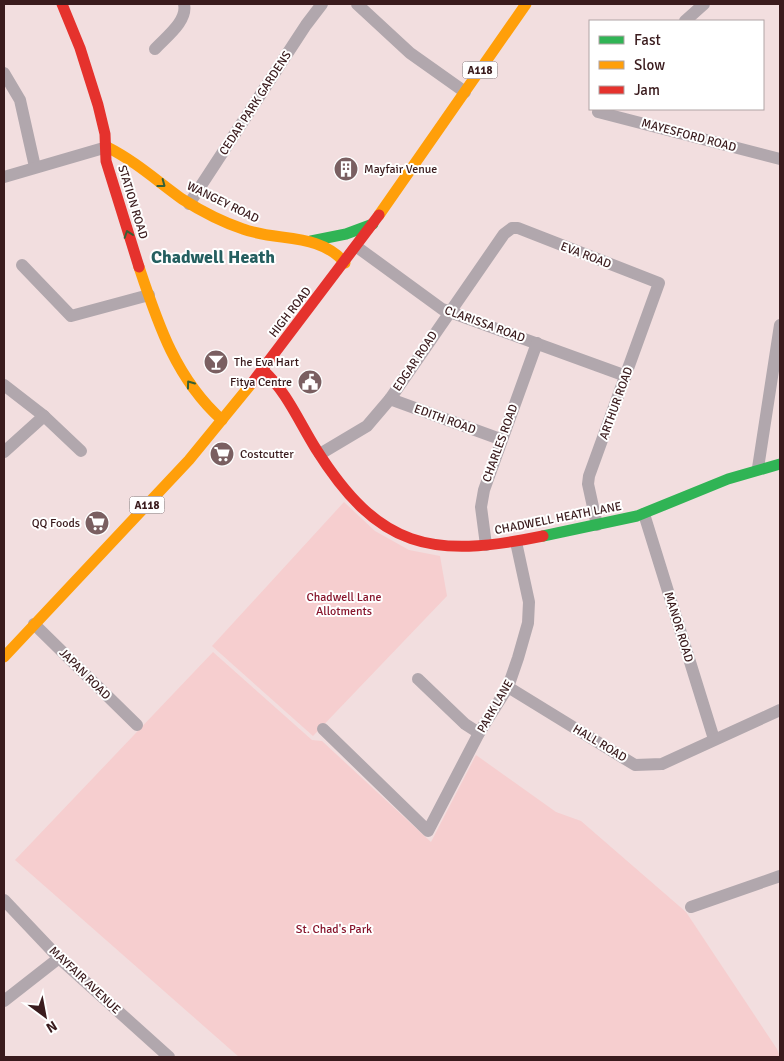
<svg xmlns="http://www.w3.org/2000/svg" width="784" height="1061" font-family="Signika,sans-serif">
<rect width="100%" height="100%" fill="#f2dedf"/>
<g fill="#f6cecf">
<polygon points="344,502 375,531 409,550 440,556 447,596 313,736 212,646"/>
<polygon points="213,652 312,740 322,741 431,842 476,755 556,812 581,821 686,912 777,1049 780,1057 239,1057 15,860"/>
</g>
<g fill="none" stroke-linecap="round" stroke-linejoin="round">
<g stroke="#b1a7ad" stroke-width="12">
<polyline points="357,4 410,53 465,92"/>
<polyline points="685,21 704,4"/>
<path d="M155 49C166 37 188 21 184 4"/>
<polyline points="4,73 20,100 35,167"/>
<polyline points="600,109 598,112 780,159"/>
<polyline points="4,177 107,147"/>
<polyline points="189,204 306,25 322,4"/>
<polyline points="357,247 442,309 626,376"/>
<polyline points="22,265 71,316 149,295"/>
<polyline points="4,385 44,416 81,451"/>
<polyline points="390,399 500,439"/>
<polyline points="4,452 44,416"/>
<polyline points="320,454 367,426 390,399 504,234 512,228 518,228 659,283 589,476 588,484 597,525"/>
<polyline points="758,468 780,325"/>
<polyline points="644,514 714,739"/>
<polyline points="486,545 481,507 484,490 537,343"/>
<polyline points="34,624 137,725"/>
<polyline points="418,679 465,724 479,733"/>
<polyline points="508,687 635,765 662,764 780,710"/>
<polyline points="323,729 428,831 479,733 508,687 518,658 528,623 529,602 516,542"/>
<polyline points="4,900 59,958 169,1057"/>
<polyline points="691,907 780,876"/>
<polyline points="4,1001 59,958"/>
</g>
<g stroke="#30b455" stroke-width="11">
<polyline points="311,241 346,234 373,224"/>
<polyline points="543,536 637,516 728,479 780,464"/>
</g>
<g stroke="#ff9f0a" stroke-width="11">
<path d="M107 147C135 161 157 181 182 199 201 211 222 222 243 229 278 242 319 232 345 263"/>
<polyline points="379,215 526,4"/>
<path d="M139 267C158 324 176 379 222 420"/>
<polyline points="4,657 189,460 252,383"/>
</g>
<g stroke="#e5322d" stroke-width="11">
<polyline points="62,4 80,48 98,105 105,134 106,161 139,267"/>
<path d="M263 370C287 392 299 422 316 449 379 549 431 559 543 536"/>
<polyline points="252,383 379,215"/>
</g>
</g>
<defs><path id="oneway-chevron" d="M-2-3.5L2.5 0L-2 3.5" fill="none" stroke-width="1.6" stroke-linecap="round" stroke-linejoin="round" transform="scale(1.25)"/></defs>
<g stroke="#366036">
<use href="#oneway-chevron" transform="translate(162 184) rotate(37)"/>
<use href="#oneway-chevron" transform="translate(128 234) rotate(-109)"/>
<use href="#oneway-chevron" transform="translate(190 384) rotate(-126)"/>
</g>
<defs>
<symbol id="building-disc" viewBox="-11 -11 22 22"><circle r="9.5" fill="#7a5f61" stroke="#fff"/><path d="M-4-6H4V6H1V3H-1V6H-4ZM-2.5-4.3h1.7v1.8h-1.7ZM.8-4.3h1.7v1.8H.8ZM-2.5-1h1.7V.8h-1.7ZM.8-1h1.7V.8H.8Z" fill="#fff"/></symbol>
<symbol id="bar-disc" viewBox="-11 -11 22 22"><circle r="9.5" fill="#7a5f61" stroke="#fff"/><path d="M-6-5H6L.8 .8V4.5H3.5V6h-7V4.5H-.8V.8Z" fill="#fff"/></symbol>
<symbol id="civic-disc" viewBox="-11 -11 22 22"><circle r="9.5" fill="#7a5f61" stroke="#fff"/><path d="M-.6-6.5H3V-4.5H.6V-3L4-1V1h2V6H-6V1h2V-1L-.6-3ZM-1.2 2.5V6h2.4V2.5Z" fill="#fff"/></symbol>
<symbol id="supermarket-disc" viewBox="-11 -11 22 22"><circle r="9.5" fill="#7a5f61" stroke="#fff"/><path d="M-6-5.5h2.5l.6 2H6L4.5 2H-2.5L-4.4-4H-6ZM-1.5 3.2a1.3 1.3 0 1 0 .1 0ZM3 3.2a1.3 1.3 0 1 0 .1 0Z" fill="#fff"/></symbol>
</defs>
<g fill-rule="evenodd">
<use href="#building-disc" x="332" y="155" width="28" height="28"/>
<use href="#bar-disc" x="202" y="348" width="28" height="28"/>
<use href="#civic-disc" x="296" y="368" width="28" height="28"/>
<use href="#supermarket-disc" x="208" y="440" width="28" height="28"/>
<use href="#supermarket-disc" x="83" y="509" width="28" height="28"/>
</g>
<g text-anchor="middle" stroke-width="4" stroke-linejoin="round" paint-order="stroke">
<g fill="#fff" stroke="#755f61" stroke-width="1">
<rect x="462.5" y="61.5" width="35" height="17" rx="4"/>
<rect x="129.5" y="496.5" width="35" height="17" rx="4"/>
</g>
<g font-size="11" font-weight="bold" fill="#3a1b1d">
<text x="480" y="74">A118</text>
<text x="147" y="509">A118</text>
</g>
<g font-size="12" fill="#3a1b1d" stroke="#fff">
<text transform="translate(255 103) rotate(-57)" y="4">CEDAR PARK GARDENS</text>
<text transform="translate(689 135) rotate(15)" y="4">MAYESFORD ROAD</text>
<text transform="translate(133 202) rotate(73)" y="4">STATION ROAD</text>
<text transform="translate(223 202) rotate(26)" y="4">WANGEY ROAD</text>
<text transform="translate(586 255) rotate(21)" y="4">EVA ROAD</text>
<text transform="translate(290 312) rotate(-52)" y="4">HIGH ROAD</text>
<text transform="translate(485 324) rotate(20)" y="4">CLARISSA ROAD</text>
<text transform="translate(415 361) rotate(-56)" y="4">EDGAR ROAD</text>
<text transform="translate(616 403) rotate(-70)" y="4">ARTHUR ROAD</text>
<text transform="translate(445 419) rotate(20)" y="4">EDITH ROAD</text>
<text transform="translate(500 443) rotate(-70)" y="4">CHARLES ROAD</text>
<text transform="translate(558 518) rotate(-11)" y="4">CHADWELL HEATH LANE</text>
<text transform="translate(679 627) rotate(73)" y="4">MANOR ROAD</text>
<text transform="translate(85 674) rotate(45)" y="4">JAPAN ROAD</text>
<text transform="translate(495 706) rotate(-60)" y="4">PARK LANE</text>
<text transform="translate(600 743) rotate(31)" y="4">HALL ROAD</text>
<text transform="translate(85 980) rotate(43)" y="4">MAYFAIR AVENUE</text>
</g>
<g font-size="12" fill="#3a1b1d" stroke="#fff" text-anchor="start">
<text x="364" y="173">Mayfair Venue</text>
<text x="234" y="366">The Eva Hart</text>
<text x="292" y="386" text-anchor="end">Fitya Centre</text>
<text x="240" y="458">Costcutter</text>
<text x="80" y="527" text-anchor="end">QQ Foods</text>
</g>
<g font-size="12" fill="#87152c" stroke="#fff">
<text x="344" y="601">Chadwell Lane<tspan x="344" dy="14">Allotments</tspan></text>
<text x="334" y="933">St. Chad's Park</text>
</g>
<g font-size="18" font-weight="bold" fill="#255f60" stroke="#fff">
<text x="213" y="263">Chadwell Heath</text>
</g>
</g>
<rect width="784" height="1061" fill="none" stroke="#3a1b1d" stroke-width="10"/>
<rect x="589" y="20" width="175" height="90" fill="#ffffff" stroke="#b0a4a5"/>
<rect x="599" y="36" width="25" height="8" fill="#30b455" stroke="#b0a4a5"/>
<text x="634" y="45" font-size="15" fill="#3a1b1d">Fast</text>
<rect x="599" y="61" width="25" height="8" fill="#ff9f0a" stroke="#b0a4a5"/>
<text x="634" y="70" font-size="15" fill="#3a1b1d">Slow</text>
<rect x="599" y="86" width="25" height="8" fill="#e5322d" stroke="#b0a4a5"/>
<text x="634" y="95" font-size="15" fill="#3a1b1d">Jam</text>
<g transform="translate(45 1016) rotate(148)" stroke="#ffffff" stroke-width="4" paint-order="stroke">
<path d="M0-4L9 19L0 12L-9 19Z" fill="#3a1b1d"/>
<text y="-8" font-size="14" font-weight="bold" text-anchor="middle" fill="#3a1b1d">N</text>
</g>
</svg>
